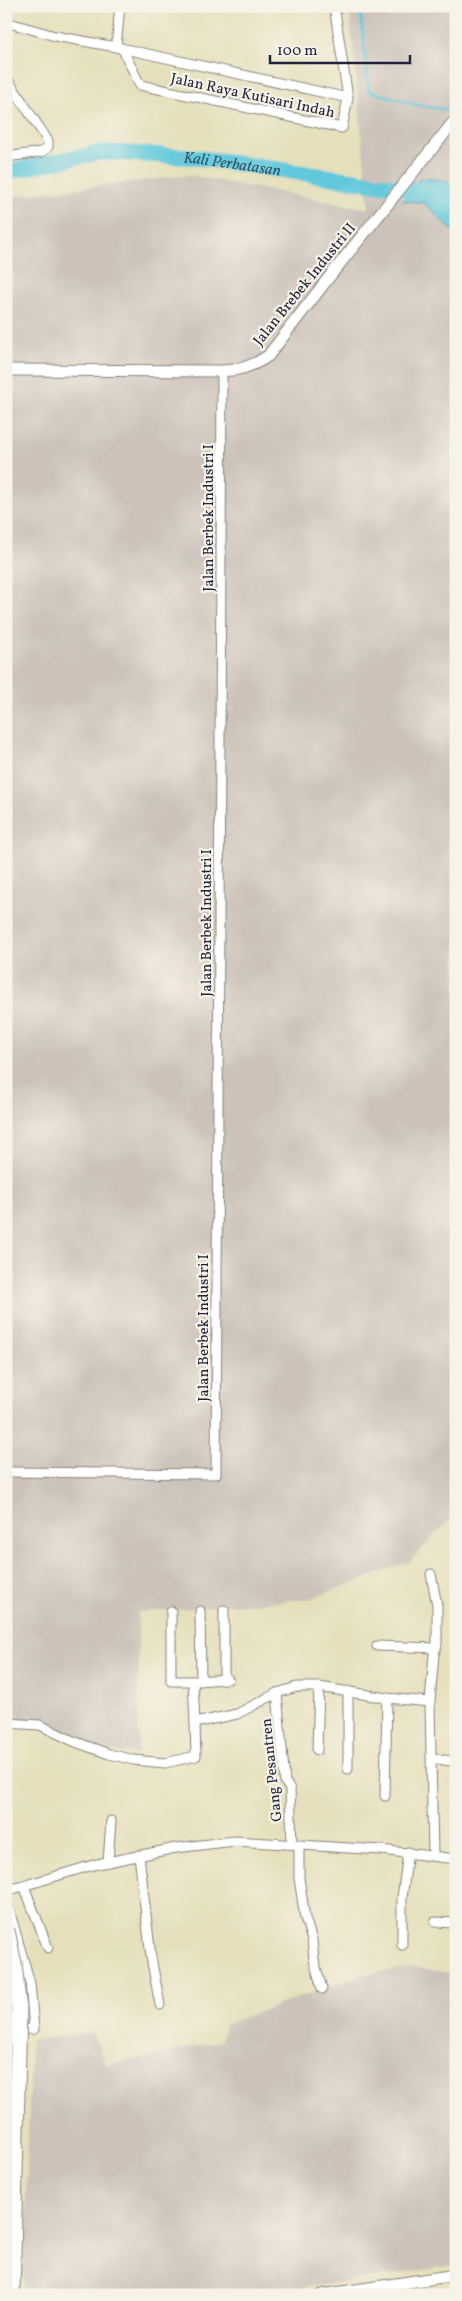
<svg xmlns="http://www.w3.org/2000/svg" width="462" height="2301" font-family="Vollkorn,serif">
<rect width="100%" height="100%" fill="#f7f3e8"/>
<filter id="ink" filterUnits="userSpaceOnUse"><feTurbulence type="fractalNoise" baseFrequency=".02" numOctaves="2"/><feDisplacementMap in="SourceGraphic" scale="10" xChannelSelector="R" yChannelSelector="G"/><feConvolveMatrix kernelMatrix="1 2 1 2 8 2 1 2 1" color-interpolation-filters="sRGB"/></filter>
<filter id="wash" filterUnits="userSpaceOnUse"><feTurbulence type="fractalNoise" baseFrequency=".0096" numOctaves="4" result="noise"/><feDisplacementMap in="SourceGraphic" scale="20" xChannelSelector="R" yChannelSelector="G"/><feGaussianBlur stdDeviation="1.12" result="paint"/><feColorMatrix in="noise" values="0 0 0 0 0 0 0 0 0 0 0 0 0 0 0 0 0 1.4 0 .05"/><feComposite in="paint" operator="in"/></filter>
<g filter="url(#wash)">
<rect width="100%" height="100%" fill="#e5e0bb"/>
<polygon fill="#edd7bb" points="420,2286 421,2295 369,2295"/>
<g fill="#ccc2b9">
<polygon points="349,6 456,6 456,1518 449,1520 409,1562 309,1599 138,1612 139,1754 98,1750 51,1724 6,1721 6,197 188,175 369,209"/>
<polygon points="413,1967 456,1974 456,2265 257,2295 23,2295 31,2040 92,2033 107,2065 221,2041 225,2024 362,1975"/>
</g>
<polygon fill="#5fc8db" stroke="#40758b" points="420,178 444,180 456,187 456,234 424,203 403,201"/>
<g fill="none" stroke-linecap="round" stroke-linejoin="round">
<polyline stroke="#5fc8db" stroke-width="2.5" points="360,6 369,91 422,106 456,111"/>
<path stroke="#5fc8db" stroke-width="16" id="s1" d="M6 172 101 152 193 157 432 192 448 196 456 204"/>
</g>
</g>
<g filter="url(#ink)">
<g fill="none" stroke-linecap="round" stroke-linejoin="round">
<defs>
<g id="street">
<polyline points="6,22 55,36 116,47 348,98"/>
<polyline points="116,47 120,6"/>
<polyline points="122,48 140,85 342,128 348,98 335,12 332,6"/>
<polyline points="6,77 48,141 48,147 42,152 6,157"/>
<polyline points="6,1472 216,1474 222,371"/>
<polyline points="431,1574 437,1605 437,1644 434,1654 430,1702 433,1856"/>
<polyline points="171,1611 171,1681 193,1681 195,1723"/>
<polyline points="200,1611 201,1681"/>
<polyline points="377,1646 436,1648"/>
<polyline points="224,1679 224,1610"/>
<polyline points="196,1681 228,1679"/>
<polyline points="348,1691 348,1769"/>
<polyline points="277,1693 285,1782 290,1789 292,1844"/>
<polyline points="6,1723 40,1725 73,1741 109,1754 134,1760 165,1763 196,1756 195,1723 237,1714 277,1693 297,1687 319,1687 387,1698 430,1702"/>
<polyline points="317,1750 319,1687"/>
<polyline points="432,1758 456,1762"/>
<polyline points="385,1796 387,1698"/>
<polyline points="299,1845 299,1878 305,1918 312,1940 314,1960 322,1989"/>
<polyline points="139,1855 151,1957 160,2005"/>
<polyline points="108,1862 111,1821"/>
<polyline points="24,1886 48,1948"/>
<polyline points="6,1891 93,1865 176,1848 234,1841 381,1850 456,1859"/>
<polyline points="6,1899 30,1983 34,2029 6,2030"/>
<polyline points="435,1922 456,1923"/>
<polyline points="402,1945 402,1898 408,1852"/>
</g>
<g id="secondary">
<path d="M6 370 222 371C241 370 253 366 268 356L330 276 456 119"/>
<polyline points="322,2295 456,2275"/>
</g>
</defs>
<use href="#street" stroke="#84817b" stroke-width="11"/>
<use href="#secondary" stroke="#84817b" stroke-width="13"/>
<use href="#street" stroke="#fff" stroke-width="9"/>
<use href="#secondary" stroke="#fff" stroke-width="11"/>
<defs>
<polyline id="highway-bridge" points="6,1926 14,1963 19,2010 12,2295"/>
</defs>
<use href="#highway-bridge" stroke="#84817b" stroke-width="17" stroke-linecap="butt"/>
<use href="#highway-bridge" stroke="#fff" stroke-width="15"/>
</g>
</g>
<g text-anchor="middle" stroke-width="4.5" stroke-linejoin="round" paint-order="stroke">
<g font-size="15" fill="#22223b" stroke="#f7f3e8">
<text transform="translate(253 95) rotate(12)" y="5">Jalan Raya Kutisari Indah</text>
<text transform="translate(304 284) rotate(-51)" y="5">Jalan Brebek Industri II</text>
<text transform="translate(208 518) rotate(-90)" y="5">Jalan Berbek Industri I</text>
<text transform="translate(206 923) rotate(-90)" y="5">Jalan Berbek Industri I</text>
<text transform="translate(203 1328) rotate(-90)" y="5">Jalan Berbek Industri I</text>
<text transform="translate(271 1770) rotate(-96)" y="5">Gang Pesantren</text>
</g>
<g font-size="16" font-style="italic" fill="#34546b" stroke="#f7f3e8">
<text dy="6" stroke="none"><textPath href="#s1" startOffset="229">Kali Perbatasan</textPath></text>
</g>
</g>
<rect width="462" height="2301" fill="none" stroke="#f7f3e8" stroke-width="25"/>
<path d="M270 55v8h140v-8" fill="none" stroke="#22223b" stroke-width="2.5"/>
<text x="277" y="55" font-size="15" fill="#22223b" stroke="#f7f3e8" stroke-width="4" paint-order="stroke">100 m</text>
</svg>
